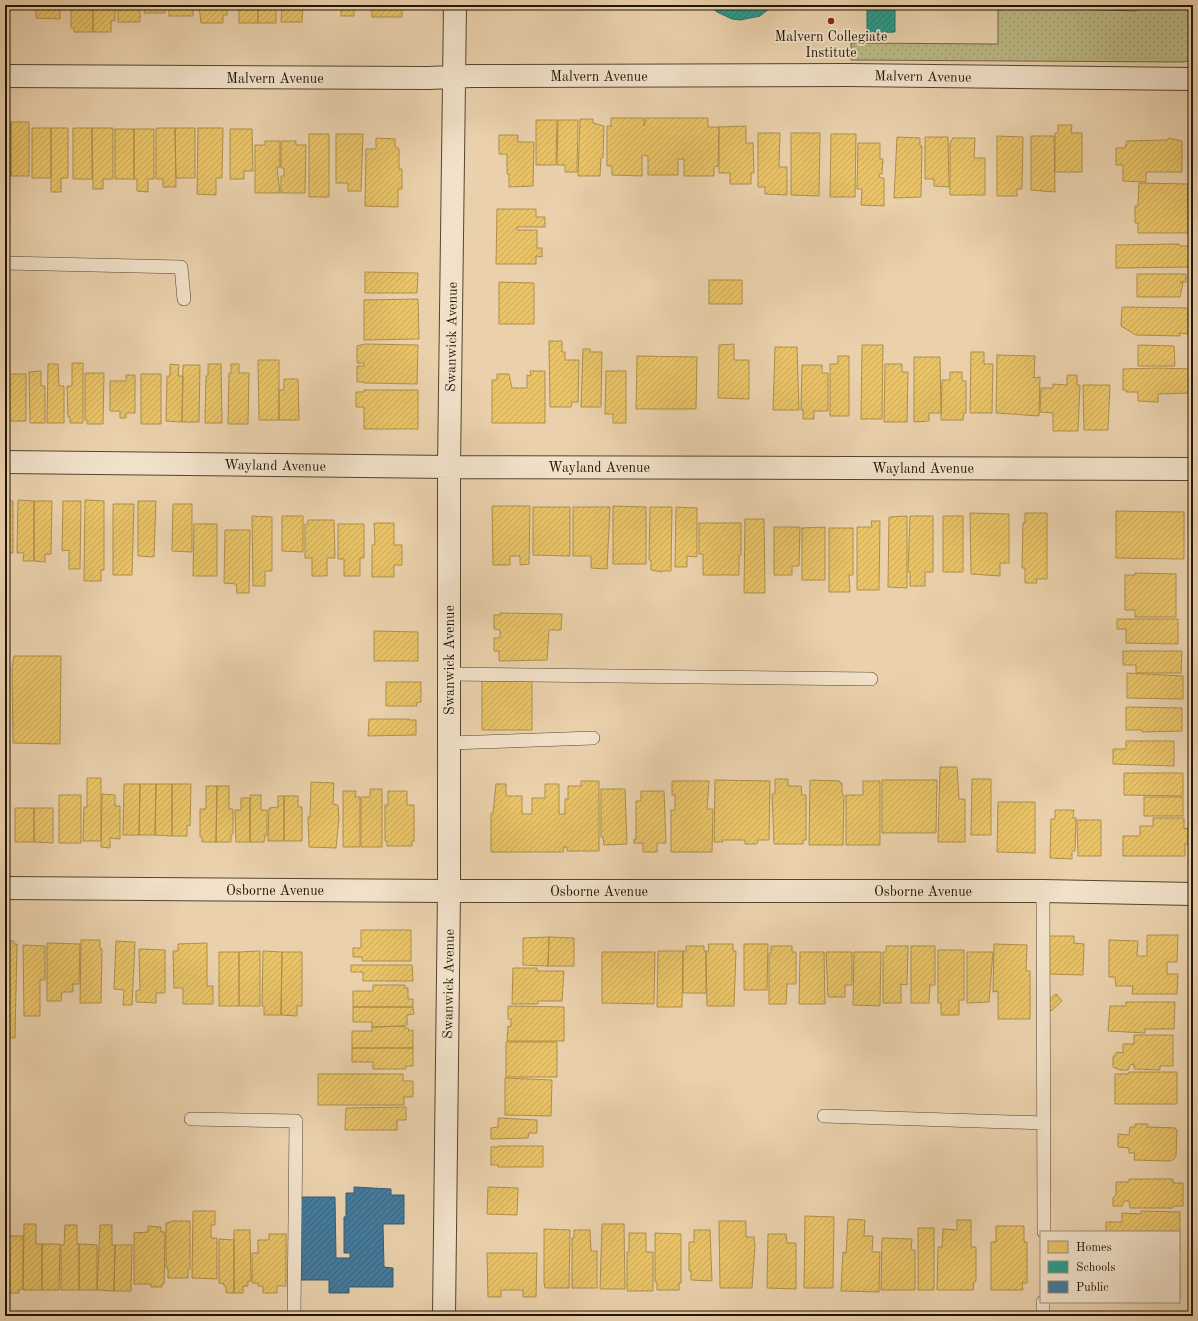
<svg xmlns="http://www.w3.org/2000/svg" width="1198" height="1321" font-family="'Old Standard TT',serif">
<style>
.grass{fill:url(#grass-dots);stroke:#6f6846}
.pitch{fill:#bcba86;stroke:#6f6846}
.homes{fill:url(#homes-hatch);stroke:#ad904c}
.schools{fill:url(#schools-hatch);stroke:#287466}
.public{fill:url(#public-hatch);stroke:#3a5d6f}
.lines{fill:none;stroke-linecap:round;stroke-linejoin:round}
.service-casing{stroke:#54452f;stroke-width:14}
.minor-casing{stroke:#54452f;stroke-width:24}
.service{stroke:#f1e1c9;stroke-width:13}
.minor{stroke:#f1e1c9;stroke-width:22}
.poi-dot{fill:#8f2418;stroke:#f1e1c9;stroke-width:1.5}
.labels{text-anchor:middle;stroke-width:4;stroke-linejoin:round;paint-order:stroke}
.poi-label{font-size:14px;fill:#221605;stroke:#f1e1c9}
.street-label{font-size:14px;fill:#221605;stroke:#f1e1c9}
</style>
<defs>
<pattern id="grass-dots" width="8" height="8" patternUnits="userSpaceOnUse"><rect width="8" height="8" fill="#bcba86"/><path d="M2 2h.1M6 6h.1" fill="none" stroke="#a19f72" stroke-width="1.8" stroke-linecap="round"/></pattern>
<pattern id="homes-hatch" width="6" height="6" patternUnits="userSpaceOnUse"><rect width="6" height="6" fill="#e9c46a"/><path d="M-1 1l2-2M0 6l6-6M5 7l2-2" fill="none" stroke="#c8a85a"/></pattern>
<pattern id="schools-hatch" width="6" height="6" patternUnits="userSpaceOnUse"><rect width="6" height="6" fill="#2a9d8f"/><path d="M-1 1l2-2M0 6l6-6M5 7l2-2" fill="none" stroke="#247f73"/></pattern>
<pattern id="public-hatch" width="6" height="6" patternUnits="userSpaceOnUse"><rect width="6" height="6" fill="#457b9d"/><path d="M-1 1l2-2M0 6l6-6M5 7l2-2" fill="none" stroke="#39647e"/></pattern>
</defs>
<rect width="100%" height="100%" fill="#ead1ac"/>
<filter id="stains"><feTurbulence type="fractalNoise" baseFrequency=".005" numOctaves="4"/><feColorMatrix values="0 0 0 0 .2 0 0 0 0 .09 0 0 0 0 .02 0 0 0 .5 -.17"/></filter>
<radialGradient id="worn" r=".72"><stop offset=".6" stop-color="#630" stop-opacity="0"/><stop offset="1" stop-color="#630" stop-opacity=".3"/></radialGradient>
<path class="grass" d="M998,5h195v55l-10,2 -332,-2v-17l147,1z"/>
<path class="pitch" d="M1040,5h96v6l-96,-3z"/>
<path class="homes" d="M36,5h24v14l-24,-1z
M71,5h22v27h-19v-4h-3z
M93,5h22v16h-4v11h-18z
M118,5h22v17h-22z
M145,5h21l-1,8h-21z
M169,5h24v11h-24z
M199,5h28v10h-4v8h-22z
M239,5h19v18h-19z
M258,5h18v18h-18z
M282,5h21l-1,17h-21z
M329,5h36v4h-11v7h-13v-7h-12z
M372,5h30v12h-30z
M611,118h33v8l2,-8h62v9h11l-1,39 -4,1v9h-30v-17h-6v16h-30v-19l-6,-1v21l-30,-1v-9h-5v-40h4z
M580,119h13v4l11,3 -1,32h-2l-1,18h-22z
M536,120h21l-1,45h-20z
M558,120h20l-1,52h-12v-7h-8z
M5,122h6v54h-6z
M11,122h18v54h-18z
M1058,125h14l-1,8h11v39h-27v-39h3z
M746,126v17h7l1,30h-3v11h-21v-11h-11v-46z
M32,128h19v50h-19z
M51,128h17v50h-7v14h-10z
M73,128h19v51h-19z
M92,128h21v51h-10v10h-10z
M156,128h19l1,59h-13v-8h-7z
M175,128h20v50h-19z
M198,128h25l-1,50h-6v17l-19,-1z
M115,129h19v50h-19z
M134,129h20v50h-6v13l-11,-1v-12h-3z
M230,129h22l1,42h-9v8h-14z
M758,133h22l-1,34h8v28l-22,-1v-7h-7z
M791,133h29l-1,63 -28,-1z
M309,134h20v63h-20z
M336,134h27l-2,57h-13v-8h-12z
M831,134h25l-1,63h-25z
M499,135h19v7h16l-1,44 -24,1v-13h-2v-20h-8z
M997,136l26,1 -1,52h-5v7h-20z
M1031,136h23l1,56 -24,-2z
M897,137l23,1v8h2l-1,51 -27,1z
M925,137h23l1,50 -15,-1v-7h-9z
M376,138l19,1v7l4,3v20h3v20h-4v18l-33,-1 1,-57h10z
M953,138h22l-1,20h11v37h-35v-52z
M1169,138l13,3v31h-36v10l-23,-1v-16h-7v-17h9l2,-7 40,-1z
M265,141h15v26h-3l3,26h-25v-48h10z
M281,141h15v4h10l-1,48h-24v-17h3v-8h-3z
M858,143h22v16h3l-1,15h-3l1,4h4v28l-23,-1 1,-16h-5z
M1139,183l49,1v49h-50v-10h-3v-17h3z
M497,209h39v8h9v10h-28v3h20v18h5v9l-6,-1v8h-40z
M1179,244l1,2h10v21l-74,1v-23z
M365,272l53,1 -1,20h-52z
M1137,274h49v8h-6l3,1 -3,14h-43z
M709,280h33v24h-33z
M499,282l35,1v41h-35z
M418,299l1,40 -55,1v-40z
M1122,307l66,1v26l-8,-1v3l-44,-1 -15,-9z
M549,341h13v11h3v8h14l-1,42h-6l-1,5h-21z
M365,344l53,1 -1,39 -53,-1v-1h-7v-16h7v-3h-7v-17z
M734,344v16h15v39l-31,-1 1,-53z
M862,345h21l-1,74h-21z
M1138,345l36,1 1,20h-37z
M775,347h22l2,63h-26z
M583,349h7v3h12l-1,55h-20z
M971,352h13v12h9l-1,49h-22z
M997,355l38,1 -1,22 6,-1 -1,39 -43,-3z
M637,356l60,1 -1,52h-60z
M838,356h11v60h-19v-52h8z
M914,357h26l1,56h-12v8l-15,1z
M258,360h21v60h-20z
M72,363h11v60h-13v-6h-2l-1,-31h5z
M48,364h10l1,22h5v37h-17z
M170,364l9,1 -1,11h5l-1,46 -16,-1 1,-45h3z
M208,364h13l1,59h-17l1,-47h2z
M231,364h8v9h10l-1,51h-20l1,-51h2z
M885,364h17v8h6l-1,50h-23z
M183,365h17l-1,57h-17z
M802,365h20v8h6v38h-14v8h-11v-9h-2z
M5,366h4v55h-4z
M1158,368l34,1v24l-34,1v8l-20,-1v-9h-12v-2h-3v-21z
M41,371v15h4v37h-15l-1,-51z
M530,371h15v52h-53v-43h5v-6h12l3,14h15v-13l4,1z
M606,371h20v52h-13v-9h-8z
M950,372h12v9h4v32h-2l-1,7h-22l1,-40h8z
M85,373h19l-1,51h-16v-4h-2z
M9,374h17v47h-17z
M141,374h20v50h-20z
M126,375h9v38h-9v5h-6v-7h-10v-30h16z
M1067,375h10v10h3l-2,46h-25v-18l-13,-1 1,-24h12v-4l14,1z
M284,379h14l1,41h-20v-30h5z
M1083,385h27l-2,45h-24z
M364,390h54v39h-54v-22h-8v-15h8z
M18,500l16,1v60h-11l1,-8h-7z
M85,500l19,1v69h-3v11h-17z
M5,501h8v52h-8z
M34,501h18l-1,53h-6v8l-11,-1z
M63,501h18l-1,68h-11v-19l-7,1z
M138,501h18l-2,56 -16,-1z
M113,504h21l-2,71h-19z
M173,504h19v48l-20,-1z
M492,506h38l-1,58 -9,1v-9h-10v9h-17z
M613,506l33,1v57h-33z
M533,507h37v49l-37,-1z
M573,507h37l-3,62 -16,-1v-12h-18z
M650,507h22l-1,64h-9v1l-11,-2v-10h-2z
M676,507l21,1v49l-10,-1v11h-12z
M1116,511l68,1v47l-68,-1z
M970,513l39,1v49h-9v13l-29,-2z
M1025,513h22v66h-11l1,4h-12v-15h-3l1,-45h2z
M252,516l20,1v54h-7v15h-12z
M282,516h21v36l-21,-1z
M907,516v72l-19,-1 1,-70z
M910,516h23v56h-8v14h-15v-14h-2z
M943,516h20v56h-20z
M745,519h19l1,74h-21z
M308,520h26l1,38h-8v18h-15v-18h-7v-34h3z
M871,521h9l-1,69h-22v-63h15z
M374,523h20v22h8v20h-8v12h-22v-32h3z
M699,523h42v32h-2v20h-36v-21h-4z
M194,524h23v52h-24z
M338,524h26v34h-4v18h-16v-17h-6z
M774,527h26l-1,39h-7v9h-18z
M825,527v53h-23v-52z
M829,528h24v47h-4l1,17h-21z
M225,530h25l-1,63h-12l-1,-9 -12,-1z
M1135,573l41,1v43h-41v-7h-10v-35h10z
M500,613l62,1 -1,16h-12l-2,30 -48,1v-10h-5v-13h6v-8l-6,-1v-14h6z
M1117,619h61v25l-52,-1v-14h-9z
M374,631l44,1v29h-44z
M1123,651h59l-1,22h-45v-8h-13z
M14,656h47l-1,88 -47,-1 -1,-75z
M1127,673l56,3v23l-56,-1z
M482,678h50v52h-50z
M386,682h35v20l-5,1 1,3h-31z
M1126,707l56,1v23l-40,1v-2h-16z
M369,719h40v1h7v15l-48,1z
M1126,741h48v25l-61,-2v-15h13z
M940,767h17l2,32h6v43h-27z
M1124,773h59v23l-59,-1z
M87,778h14v63h-18l1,-34h3z
M775,779h13v7h13l1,9h4v45h-3v4h-29l-2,-50h3z
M972,779h19v56h-20z
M715,780l55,1 -1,59h-11l-1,4h-12v-4h-23l1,2h-9z
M810,780l30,1v2h2v11l2,1 -1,50h-34z
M882,780h55l-1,53h-54z
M581,781h18v70h-32v-4h-3l-1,5h-72v-39h2l3,-29h10v12h16v18h10v-16h13v-14h14v30h6v-15h3v-13h13z
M672,781h37l-2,28h6l-1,43h-41v-42h4v-15h-3z
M863,781h17v64h-34v-50h17z
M311,782l23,1 -1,21 5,1 1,13 -3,30 -27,-1 -1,-30h2z
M124,784h16l-1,51h-16z
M140,784h16l-1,51h-16z
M156,784h16v52l-17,-1z
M172,784h19l-1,42 -3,-1v11h-15z
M206,786h11l-1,56h-14v-5h-2v-28h6z
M217,786h12v23h4v25h-2v8h-15z
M370,789h12v58h-21v-50h9z
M601,789h24l2,55 -23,1 -1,-8h-2z
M343,791h13l-1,6h5v50h-17z
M388,791h19v14h7v36h-2v5h-25v-5h-2v-36h3z
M641,791h23l2,52h-9v9h-14v-9h-9v-4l2,1v-39h5z
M102,794l13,1v11h5v33l-10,-1v10l-9,-1z
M59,795h22v48h-22z
M250,795h11v15h6v25h-2l-1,7h-14z
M278,796h6v45h-16l1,-33 9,-1z
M284,796h14v11h4v34h-18z
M1144,797h39v19h-39z
M241,798h9v44h-14l-1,-32h6z
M998,802h37v51l-38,-1z
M5,808h3l-1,33h-2z
M15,808h19v34h-19z
M34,808h19v35l-19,-1z
M1055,810h19l-1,8h3l-1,33h-3v8l-22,-1 1,-39h4z
M1153,818h31v11l4,-1v16h-3v12h-62v-20h17v-10h13z
M1077,820h24v36h-23z
M361,930h50v31h-49v-4h-9v-9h8z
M1147,935h31l-1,27h-10v12h11l-1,20h-45l1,-8h-17l-1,-9h-6v-37l29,1 -1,15h10z
M1048,936h26v7l10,1 -1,31 -36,-1z
M549,937l-1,29 -25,-1v-27z
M549,937l25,1v28h-26z
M81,940h19v9h2l-1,54h-21z
M5,941h9v3h3l-2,94h-10z
M116,941l19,1 -3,63h-9l1,-15 -10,-1z
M47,943l33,1 -1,40h-6v8h-11l-1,9h-14z
M207,943v43h6v18h-30v-16h-9l-1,-37h5v-7z
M708,944h25v7h3l-2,55h-27l-1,-55h3z
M744,944h24l-1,46h-23z
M994,944l33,1 -1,26h4v48h-32v-28l-5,1z
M23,945l22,1v34h-5v36h-16z
M686,946h18v5h2v42h-23v-42h3z
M771,946h21v6h4v32h-9l-1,20h-17v-51h2z
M886,946h22l-1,39 -6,-1v19h-18v-51h3z
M911,946h24v39h-5l-1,18h-18z
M139,949l26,1v43h-9v10l-20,-1v-11l4,-1z
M938,950h26v50h-5v15h-18v-12h-3z
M260,951v55h-21v-54z
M263,951l19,1 -1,63h-17v-9h-2z
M658,951h25l-1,56h-25z
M219,952h20v54h-20z
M282,952h20v54h-5v10l-16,-1z
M602,952h53l-1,52 -52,-1z
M800,952h24l1,52h-26z
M826,952h26v33h-7v12h-17z
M854,952h27l-1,54 -27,-1z
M967,952h26l-4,50 -22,1z
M351,965h61l1,16h-50v-9h-12z
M513,968h24v3h27l-2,30h-24v3h-26z
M373,985h32v3h3v11h5v8h-60v-16h20z
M1056,994l6,7 -11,10 -7,-7z
M1126,1002h49l-1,27h-29v4l-37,-2 2,-25h16z
M508,1006l56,1v34h-57l1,-15 3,1v-8h-3z
M353,1007h60l1,7 -7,1v10l-3,1 -32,1v-5h-19z
M404,1026v2h4l1,3 4,-1v18h-61v-17h20v-4z
M1134,1035h39v31h-13v4l-26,-1v-5l-4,1 -2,5h-8l-7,-3v-10l4,-5 6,1v-9h11z
M506,1042h51v35h-51z
M352,1048h61v18h-7v3h-33v-7h-21z
M1129,1072h48v32h-62v-30h14z
M318,1074h85v7h10v16h-9v8h-86z
M505,1078l47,2 -1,36 -46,-1z
M406,1107v13h-9v10h-52l1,-22z
M498,1118l39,2v13h-8l-1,5 -37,1v-11l7,-1z
M1135,1124h13l-1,3h2l26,1 2,2 -1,26 -2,3 -3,2 -37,-1 1,-7h-6v-5l-11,-1v-13l11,1 1,-8h5z
M498,1146h45v21h-45v-2h-7v-18h7z
M1129,1179h44v4h10v23h-10v2h-43l-1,-7h-5l-2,5h-9v-8l3,-3v-13h13z
M488,1187l30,1 -1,27 -30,-1z
M193,1211h22v14h-4v13h6v41l-25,-1z
M1141,1211l39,1v39l-1,-19h-73v-10h16v-9l19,1z
M805,1216l29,1 -1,71h-29z
M848,1219l17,1 -1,16h9l-1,16h8l-1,40 -38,-1 2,-39 3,1z
M957,1220h14v27h5v34l-2,1 -1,8h-36l1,-43h4l1,-18 14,1z
M173,1221h17v48h-2v9h-20v-10h-2v-45z
M719,1221h27v16h8l1,9 -3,42h-32z
M24,1224h12v20h6v46h-19z
M602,1224h22l1,65h-25z
M65,1225h12v19h2v46h-18v-45h3z
M100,1225h12v20h3l-1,46 -17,-1z
M148,1226l13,1v5h4l-1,52h-2v3h-11v-3h-17v-51l14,-1z
M996,1226h28v16h3v41h-5l1,7h-32v-48h5z
M918,1228h16v62h-16z
M544,1229l26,1 -1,58h-24l-1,-6z
M234,1230h16l1,51h-3v5h-5v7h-9z
M574,1230h16l1,21h6v37h-25v-50h2z
M694,1230h16l2,51 -21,-1v-9h-2v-29h5z
M629,1233h17v19h7v39h-26v-39h2z
M655,1233l26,1v49h-2v7h-22v-8h-2z
M269,1234h17v52h-9v7h-14v-7h-5v-3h-6v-30h6v-13h11z
M768,1234h18l1,9h9v46l-29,-1z
M5,1236h18v53l-4,1v3h-14z
M882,1238l30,1 -1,11h4v40h-34z
M219,1239l15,1v53h-8v-6l-2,-1v-2l-5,-1z
M42,1244h18l-1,46h-17z
M79,1244l18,1v45h-18z
M115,1245h17l-1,46h-17z
M487,1253h50l-1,44h-13v-7h-22v7h-13z
M1179,1270h1v27h-1z"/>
<path class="schools" d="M709,5h65l-14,11 -20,4 -8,-1 -15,-7z
M867,5h28v27l-28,1z"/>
<path class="public" d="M354,1187l37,2v6h13v29h-21l1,43 9,1v19h-44v6h-20v-13h-29v-83h35l1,61h14v-5h-6v-36h2v-24h8z"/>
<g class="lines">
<g class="service-casing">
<path id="service" d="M5,263l176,4 3,32
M449,674l422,5
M449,743l144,-5
M1043,891l1,341
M824,1116l220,7
M191,1119l105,2 -2,195
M1043,1316v-14"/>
</g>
<g class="minor-casing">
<path id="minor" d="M5,76l423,2 43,-2 378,-1 344,4
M5,462l444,5 744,2
M5,888l444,3h594l150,3
M444,1316l5,-425v-424l6,-462"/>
</g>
<use href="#service" class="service"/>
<use href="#minor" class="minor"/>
</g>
<circle class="poi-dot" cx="831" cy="21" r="4"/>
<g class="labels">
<g class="poi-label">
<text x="831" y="41">Malvern Collegiate<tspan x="831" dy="16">Institute</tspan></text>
</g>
<g class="street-label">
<text x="599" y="81">Malvern Avenue</text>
<text transform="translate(923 76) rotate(1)" y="5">Malvern Avenue</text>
<text x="275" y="83">Malvern Avenue</text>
<text transform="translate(451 337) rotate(-89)" y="5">Swanwick Avenue</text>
<text transform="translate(275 465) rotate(1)" y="5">Wayland Avenue</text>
<text x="599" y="472">Wayland Avenue</text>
<text x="923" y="473">Wayland Avenue</text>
<text transform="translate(449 660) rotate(-90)" y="5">Swanwick Avenue</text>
<text x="275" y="895">Osborne Avenue</text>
<text x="599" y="896">Osborne Avenue</text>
<text x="923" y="896">Osborne Avenue</text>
<text transform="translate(448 984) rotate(-89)" y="5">Swanwick Avenue</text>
</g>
</g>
<rect width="1198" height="1321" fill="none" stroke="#ead1ac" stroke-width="20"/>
<rect x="6" y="6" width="1186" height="1309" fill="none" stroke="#221605" stroke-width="2"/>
<rect x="10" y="10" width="1178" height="1301" fill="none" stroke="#221605"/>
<rect x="1040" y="1231" width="140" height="72" fill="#f1e1c9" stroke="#9e907b"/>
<rect x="1048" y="1241" width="20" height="12" fill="#e9c46a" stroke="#9e907b"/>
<text x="1076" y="1251" font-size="12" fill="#221605">Homes</text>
<rect x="1048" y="1261" width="20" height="12" fill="#2a9d8f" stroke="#9e907b"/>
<text x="1076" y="1271" font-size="12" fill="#221605">Schools</text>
<rect x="1048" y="1281" width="20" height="12" fill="#457b9d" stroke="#9e907b"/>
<text x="1076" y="1291" font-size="12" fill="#221605">Public</text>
<rect width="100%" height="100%" filter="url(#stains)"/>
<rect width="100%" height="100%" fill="url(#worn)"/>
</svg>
